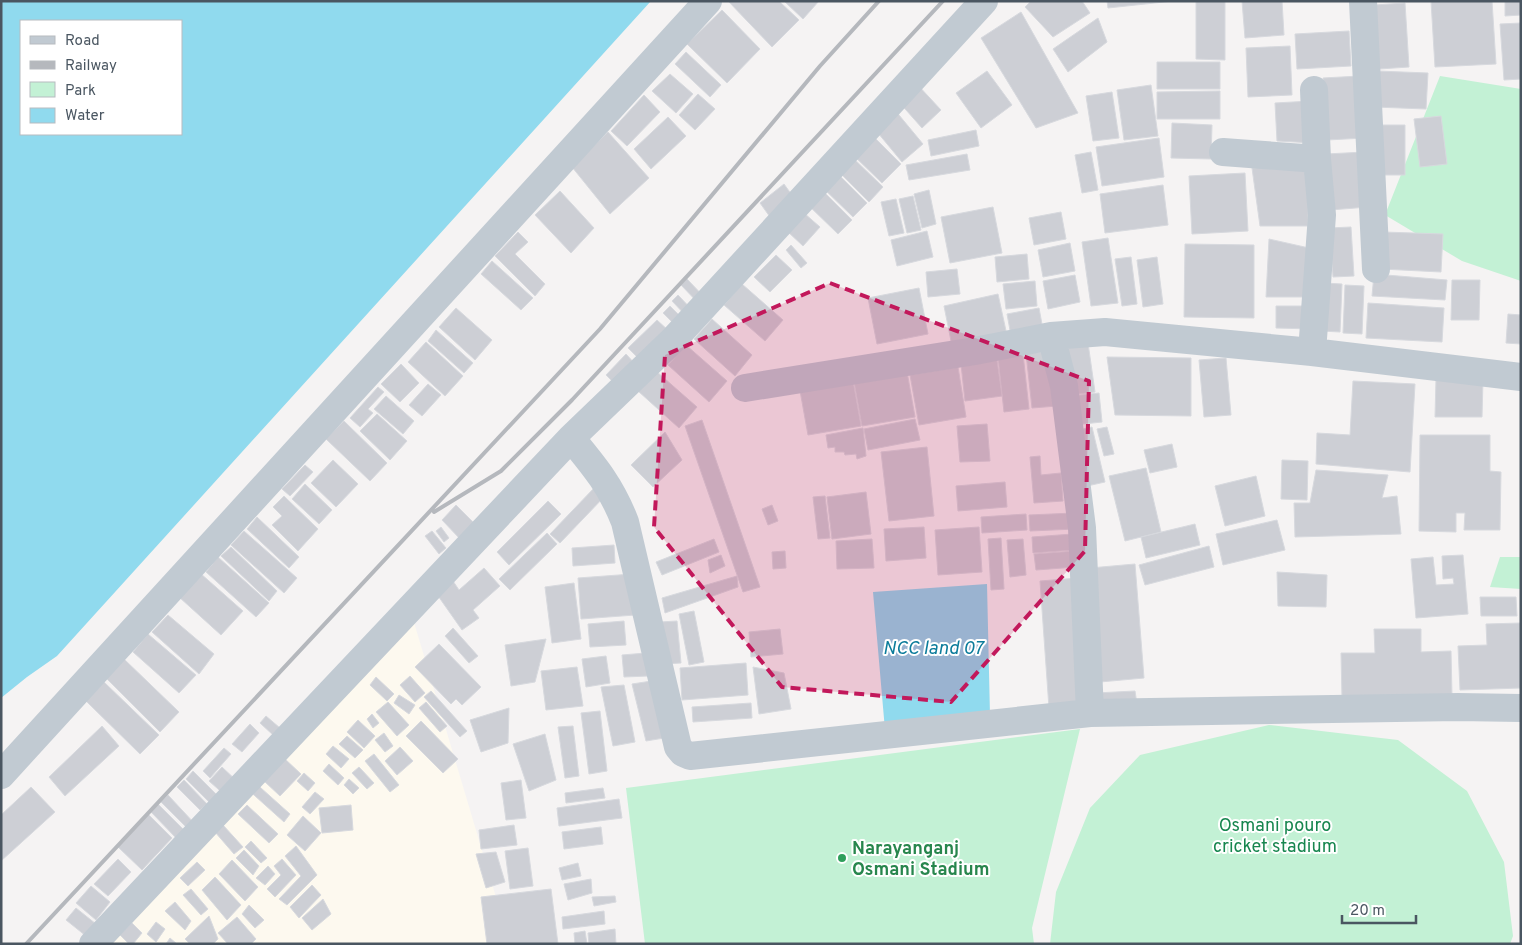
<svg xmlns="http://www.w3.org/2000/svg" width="1522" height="945" font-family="Overpass,sans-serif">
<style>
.commercial{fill:#fdf9ef}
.green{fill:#c3f1d5}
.water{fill:#90daee;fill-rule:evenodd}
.building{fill:#cdcfd5;stroke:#d7d9de}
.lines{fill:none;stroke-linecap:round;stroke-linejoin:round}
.minor{stroke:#c1cad2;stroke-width:28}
.rail{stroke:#b5b8bd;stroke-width:4}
.marked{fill:#c2185b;fill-opacity:0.2;stroke:#c2185b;stroke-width:4;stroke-dasharray:10 6;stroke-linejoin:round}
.leisure-dot{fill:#2e9e5b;stroke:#fff;stroke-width:2}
.labels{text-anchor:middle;stroke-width:4;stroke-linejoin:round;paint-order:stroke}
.park-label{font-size:18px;fill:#17864f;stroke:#fff}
.leisure-label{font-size:18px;font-weight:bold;fill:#27864d;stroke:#fff;text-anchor:start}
.water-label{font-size:19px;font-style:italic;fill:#0c7c9b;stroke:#fff}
</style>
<rect width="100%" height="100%" fill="#f5f3f3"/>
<path class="commercial" d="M413,619l97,325h-399z"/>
<path class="green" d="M1440,76l81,13v192l-59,-20 -77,-46z
M1500,557h21v32l-31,-2z
M1269,725l129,15 69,51 37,71 9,74 -3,8h-460l6,-52 34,-84 50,-53z
M1080,729l-48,199 2,16h-389l-19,-156z"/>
<path class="water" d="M1,1h650l-594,655 -30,21 -26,21zM21,21h160v113h-160z
M987,584l3,132 -105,14 -12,-138z"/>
<path class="building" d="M728,1h51l20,19 -27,27z
M784,1h35l-16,18z
M1031,1h51l8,12 -37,24 -28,-30z
M1107,1h66l-65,7z
M1196,1h29v59l-29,-1z
M1242,1h40l2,34 -39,3z
M1431,1h61l4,63 -61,3z
M1505,1h16v14l-16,1z
M1405,3l4,64 -30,2 -4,-64z
M722,10l38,39 -33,34 -40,-39z
M1021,12l57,101 -42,15 -55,-90z
M1098,18l9,24 -39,30 -15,-23z
M1521,23v56l-17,1 -4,-56z
M1349,31l2,35 -54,3 -2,-35z
M1290,46l2,49 -44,2 -2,-49z
M686,52l35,33 -11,12 -35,-33z
M1157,62h63v27h-63z
M987,71l25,34 -31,23 -25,-35z
M1377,71l51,2 -2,36 -51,-2z
M670,74l23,20 -17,19 -24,-22z
M1360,76l4,62 -37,2 -4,-62z
M916,83l25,27 -19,18 -24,-27z
M1151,85l7,51 -34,4 -7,-50z
M1220,91v28h-63v-27z
M1112,92l7,46 -26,3 -7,-45z
M698,94l17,15 -20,21 -16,-15z
M644,95l16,17 -33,34 -16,-15z
M1311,101l3,42 -37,-2 -2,-38z
M894,109l29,35 -21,18 -29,-35z
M1441,116l6,48 -27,3 -6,-48z
M668,117l18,19 -35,33 -17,-20z
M1172,123l40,2 -1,34 -40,-1z
M1378,125h27v50h-27z
M976,130l3,16 -48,10 -3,-16z
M608,132l41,46 -39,36 -38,-47z
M870,133l31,31 -19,19 -32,-31z
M1159,138l5,39 -62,9 -6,-39z
M1091,152l7,38 -16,3 -7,-38z
M1365,152l3,55 -38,3 -4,-56z
M967,154l3,16 -61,10 -3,-15z
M850,155l33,32 -14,15 -33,-33z
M1309,164l-1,62h-48l-8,-58z
M834,170l33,33 -14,14 -33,-32z
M1245,173l3,58 -56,3 -3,-58z
M784,184l10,14 -24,19 -10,-14z
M1163,185l5,40 -63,8 -5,-39z
M819,187l33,33 -14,14 -34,-33z
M929,190l7,34 -14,4 -8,-34z
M560,191l34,37 -23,25 -36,-38z
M913,196l8,34 -14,3 -8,-34z
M896,199l8,34 -15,3 -8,-34z
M993,207l9,46 -52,10 -9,-46z
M1061,212l5,27 -32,6 -5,-27z
M804,213l16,14 -17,19 -16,-15z
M1351,227l3,49 -21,1 -4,-49z
M927,231l6,26 -36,9 -6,-26z
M518,232l10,10 -13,12 30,30 -10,12 -40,-40z
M1383,232l60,2 -2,38 -59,-3z
M1108,238l10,65 -27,3 -9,-64z
M1269,239l49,11 -7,47h-45z
M1070,243l5,28 -32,6 -5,-27z
M1185,244l69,1v73l-70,-1z
M791,245l16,18 -6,5 -15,-18z
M1027,254l2,25 -32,3 -2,-25z
M776,255l16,15 -22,22 -16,-15z
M1131,257l6,47 -15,2 -7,-47z
M1157,257l6,47 -20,3 -6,-47z
M492,261l41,37 -12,12 -40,-36z
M957,269l3,25 -32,3 -2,-25z
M1374,274l73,6 -2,20 -73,-4z
M1075,275l5,27 -32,7 -5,-28z
M687,279l21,22 -6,6 -21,-22z
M1452,280h28l-1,40h-28z
M1035,281l2,25 -31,3 -3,-25z
M1324,283l18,1 -2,48 -18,-1z
M742,284l41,36 -18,21 -41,-36z
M1345,285l19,1 -2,48 -19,-1z
M919,288l9,46 -51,10 -9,-46z
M998,294l10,46 -55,11 -9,-45z
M678,295l17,18 -6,6 -17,-18z
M1368,303l76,5 -2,34 -76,-4z
M670,306l14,14 -7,7 -14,-14z
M1276,306h38v23l-38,-1z
M456,308l36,32 -17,20 -36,-33z
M1039,308l5,27 -32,6 -5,-27z
M1508,314l13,1v29l-15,-1z
M712,319l40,36 -17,21 -41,-37z
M657,320l13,12 -29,29 -13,-13z
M436,330l37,33 -9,10 -36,-32z
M1087,336l8,56 -24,3 -8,-55z
M426,342l37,34 -18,20 -37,-34z
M686,345l41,36 -18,21 -41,-37z
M1051,351l6,55 -25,2 -6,-55z
M626,354l10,11 -20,20 -10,-10z
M1023,354l6,55 -25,3 -6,-55z
M1107,357l84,1v58l-76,-1z
M1226,358l5,57 -27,2 -5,-57z
M997,360l5,36 -37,5 -4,-37z
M401,364l18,19 -19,19 -19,-18z
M906,366l9,51 -53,9 -9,-50z
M958,367l8,50 -47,8 -9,-50z
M656,371l41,36 -18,21 -41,-37z
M852,375l9,51 -53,9 -9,-50z
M1436,379h47l-1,38h-47z
M1353,381l62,3 -5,88 -94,-8 1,-31 33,2z
M428,384l13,11 -19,21 -13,-11z
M378,387l6,5 -16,17 5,4 -13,14 -10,-9z
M1099,393l3,29 -28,3 -3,-29z
M386,396l28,25 -11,13 -29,-25z
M377,414l30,27 -17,19 -30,-29z
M915,419l5,21 -52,10 -4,-21z
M702,420l58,167 -17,5 -58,-166z
M344,421l43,42 -17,18 -44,-42z
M987,424l3,37 -30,1 -3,-36z
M1092,427l13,55 -18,4 -13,-55z
M1107,427l7,27 -10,2 -7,-27z
M863,428l3,28 -9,3 -1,-5 -11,1 -1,-3h-9v-5l-7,1 -2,-13z
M665,432l17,28 -29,27 -22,-22z
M1420,435h70v36l11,1 -1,58h-36l1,-17h-9v19l-37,-1z
M1172,444l5,23 -27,6 -6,-23z
M927,447l7,69 -45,5 -8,-69z
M1040,456l1,19 20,-2 2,28 -29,2 -4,-46z
M333,460l25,24 -22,23 -25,-24z
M1282,460l26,1 -1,39 -26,-1z
M305,465l8,7 -23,24 -8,-7z
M1146,468l15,64 -36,9 -16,-65z
M1316,470l72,5 -6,23 15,-2 4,38 -106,3 -1,-34h16z
M1256,476l9,40 -40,10 -10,-40z
M1005,482l2,25 -49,4 -2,-25z
M305,484l27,26 -13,14 -27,-25z
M595,487l10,9 -45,47 -10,-9z
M866,492l5,42 -39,5 -5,-42z
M284,496l34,33 -20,22 -26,-26 10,-9 -9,-9z
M825,496l5,42 -12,1 -5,-42z
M548,501l13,13 -52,51 -12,-13z
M456,505l20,20 -15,15 -19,-20z
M772,505l6,16 -10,4 -6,-16z
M1074,513l1,16 -45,2 -1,-16z
M1026,514l1,16 -45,3 -1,-16z
M257,517l42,40 -10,11 -42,-39z
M1277,520l8,30 -62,15 -7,-31z
M1195,524l5,21 -54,13 -5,-21z
M441,527l8,11 -5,4 -8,-11z
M924,527l2,31 -40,3 -2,-32z
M979,527l3,45 -44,3 -3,-45z
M244,531l53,47 -13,15 -53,-48z
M432,531l14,17 -7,6 -14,-18z
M547,533l10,11 -47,46 -11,-11z
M1073,534l1,16 -41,3 -1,-16z
M1001,538l3,51 -13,1 -3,-51z
M714,539l5,13 -57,23 -6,-13z
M872,539l2,29 -37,1 -1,-28z
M1023,539l3,36 -16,2 -3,-37z
M614,545l1,18 -42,3 -1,-18z
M1209,546l5,21 -69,18 -6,-20z
M231,547l46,44 -8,10 -48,-45z
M785,551l1,17 -13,1 -1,-17z
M1075,551l1,16 -40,3 -2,-16z
M721,555l4,11 -15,7 -2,-13z
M1463,555l5,59 -52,4 -5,-59 22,-2 3,28 18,-1 -1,-6 -10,1 -1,-23z
M218,557l51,46 -13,14 -50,-45z
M1135,564l9,114 -44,4 -10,-114z
M484,568l16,18 -27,24 6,8 -17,12 -26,-37 17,-12 6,9z
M1277,572l50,3 -1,32 -48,-1z
M200,573l43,38 -22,24 -42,-38z
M632,574l3,41 -54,4 -3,-41z
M737,576l1,11 -73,26 -3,-15z
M1078,578l9,127 -38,3 -9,-127z
M574,583l7,56 -29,4 -7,-56z
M1480,597h36l1,19h-36z
M694,611l10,51 -15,3 -10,-51z
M168,615l46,39 -15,20 -47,-42z
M624,621l2,24 -36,2 -2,-23z
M677,621l4,42 -17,1 -4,-42z
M1521,623v65l-61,2 -2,-44 29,-1 -1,-21z
M453,628l25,28 -9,7 -24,-27z
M780,629l3,25 -32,3 -2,-25z
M1374,629h47v23l30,-1 1,45 -110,2 -1,-45h34z
M148,634l48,41 -17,18 -46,-41z
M546,639l-11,43 -24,4 -6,-41z
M439,644l42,43 -19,18 -6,-6 -5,5 -36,-37z
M646,653l2,23 -24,1 -2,-22z
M606,656l4,27 -24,4 -4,-28z
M124,659l55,53 -19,20 -54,-54z
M746,663l2,32 -66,5 -2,-32z
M577,667l6,39 -37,4 -5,-39z
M753,667l31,6 7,36 -32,5z
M410,676l15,17 -10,9 -15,-17z
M376,677l18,17 -7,7 -17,-16z
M658,680l12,57 -24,4 -14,-57z
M104,682l55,53 -19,19 -54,-53z
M624,685l11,57 -22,4 -12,-59z
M431,691l36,40 -7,6 -36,-40z
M1135,691l2,13 -40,3 -1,-14z
M399,695l16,10 -6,9 -15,-11z
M388,702l21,23 -12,11 -21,-24z
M426,702l21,24 -7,6 -21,-24z
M751,703l1,15 -59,4 -1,-15z
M509,708l-1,35 -27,9 -11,-32z
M600,711l7,60 -18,3 -8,-61z
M372,714l7,9 -6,5 -6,-9z
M266,716l14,12 -7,7 -13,-12z
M358,720l17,16 -11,12 -17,-16z
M421,721l37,38 -15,14 -37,-37z
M250,724l9,9 -17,19 -10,-8z
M102,726l17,20 -54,50 -16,-19z
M573,726l6,50 -14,2 -7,-51z
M384,733l9,13 -8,6 -10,-12z
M545,734l11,46 -27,11 -16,-47z
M347,736l16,14 -8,8 -16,-14z
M333,746l16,13 -8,9 -15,-14z
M400,747l13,14 -16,14 -12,-14z
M224,748l7,6 -21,24 -7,-7z
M374,754l25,31 -9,7 -25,-31z
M284,758l17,16 -21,22 -16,-15z
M329,764l15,14 -6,7 -15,-14z
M222,767l17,16 -12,14 -18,-16z
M359,767l15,16 -7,6 -15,-16z
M193,771l27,27 -7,8 -27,-27z
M304,773l11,10 -7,8 -11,-10z
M251,779l39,35 -6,8 -39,-35z
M349,779l10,9 -6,6 -9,-9z
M184,780l23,24 -7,6 -23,-23z
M521,780l5,38 -20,2 -5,-37z
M31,787l24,25 -54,49v-46z
M603,788l2,10 -39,5 -1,-10z
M315,792l9,7 -14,15 -8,-7z
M168,795l27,29 -6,6 -28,-28z
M619,799l3,19 -63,8 -2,-18z
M158,804l28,28 -8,8 -27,-28z
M247,805l31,29 -9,9 -31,-29z
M351,805l2,25 -31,3 -3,-25z
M148,814l24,24 -30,32 -25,-24z
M303,816l18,17 -16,18 -18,-16z
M223,825l20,22 -9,7 -19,-22z
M514,825l3,20 -36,4 -2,-19z
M601,827l2,17 -39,5 -2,-17z
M251,841l16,17 -6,5 -16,-16z
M296,846l21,29 -30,30 -8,-6 22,-23 -16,-20z
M528,848l5,38 -23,3 -5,-38z
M244,850l15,16 -6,9 -17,-17z
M496,852l9,30 -19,6 -10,-34z
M118,859l13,13 -23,24 -14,-12z
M282,859l14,16 -21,22 -8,-8 14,-14 -7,-9z
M232,860l26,27 -13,14 -26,-27z
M197,862l8,8 -17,16 -8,-8z
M578,863l3,13 -19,4 -3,-12z
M268,866l7,8 -10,11 -9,-7z
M215,877l26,28 -14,15 -25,-30z
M591,879l1,14 -24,7 -4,-16z
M312,885l9,10 -22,23 -9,-11z
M91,886l19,16 -14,18 -20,-17z
M191,889l17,20 -7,6 -18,-20z
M551,889l7,55h-71l-6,-47z
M615,896l1,6 -22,4 -2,-9z
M323,899l8,15 -19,16 -10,-12z
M175,902l16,19 -6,9 -20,-19z
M249,905l15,15 -9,8 -13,-14z
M76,908l20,16 -10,12 -20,-16z
M604,911l1,13 -42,5 -1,-12z
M209,916l9,23 -5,5h-23l-5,-5z
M237,917l19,22 -5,5h-23l-10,-11z
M156,922l9,7 -9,13 -9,-8z
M132,923l10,10 -9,11h-4l-9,-9z
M615,929l1,15h-27l-1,-11z
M585,931l2,13h-12l-1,-11z
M170,938l7,6h-11z"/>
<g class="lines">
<path class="minor" d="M1363,1l13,268
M1223,152l94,7
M1051,336l13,50 18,142 8,185 368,-6 63,1
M1312,352l10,-137 -5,-56 -3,-69
M745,388l230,-37 76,-15 54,-4 207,20 209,25
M571,438c24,29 40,48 54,84l53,225 5,6 7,3 400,-43
M1,775l707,-774
M93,944l478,-506 103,-99 310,-338"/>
<path class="rail" d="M434,512l67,-41 71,-71 371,-399
M26,944l574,-615 220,-263 59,-65"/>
</g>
<path class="marked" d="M830,283l259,98 -4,170 -134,151 -169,-15 -128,-160 11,-172z"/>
<circle class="leisure-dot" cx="842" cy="858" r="5"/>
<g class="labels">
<g class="park-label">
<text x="1275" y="831">Osmani pouro<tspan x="1275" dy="21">cricket stadium</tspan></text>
</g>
<g class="leisure-label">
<text x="852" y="854">Narayanganj<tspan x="852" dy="21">Osmani Stadium</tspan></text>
</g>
<g class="water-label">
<text x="933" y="654">NCC land 07</text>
</g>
</g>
<rect width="1522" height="945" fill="none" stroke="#4a5661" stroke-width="5"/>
<rect x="20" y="20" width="162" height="115" fill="#ffffff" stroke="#b7bbc0"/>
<rect x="30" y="36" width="25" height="8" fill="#c1cad2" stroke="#b7bbc0"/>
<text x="65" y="45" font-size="15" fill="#4a5661">Road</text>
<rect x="30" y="61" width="25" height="8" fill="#b5b8bd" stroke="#b7bbc0"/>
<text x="65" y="70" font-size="15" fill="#4a5661">Railway</text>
<rect x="30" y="82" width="25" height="15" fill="#c3f1d5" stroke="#b7bbc0"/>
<text x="65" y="95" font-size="15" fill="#4a5661">Park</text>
<rect x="30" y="108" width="25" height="15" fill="#90daee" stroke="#b7bbc0"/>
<text x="65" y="120" font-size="15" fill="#4a5661">Water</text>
<path d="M1342 915v8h74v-8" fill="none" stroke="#4a5661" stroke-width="2.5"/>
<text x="1350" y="915" font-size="15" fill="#4a5661" stroke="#ffffff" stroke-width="4" paint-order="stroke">20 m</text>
</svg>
